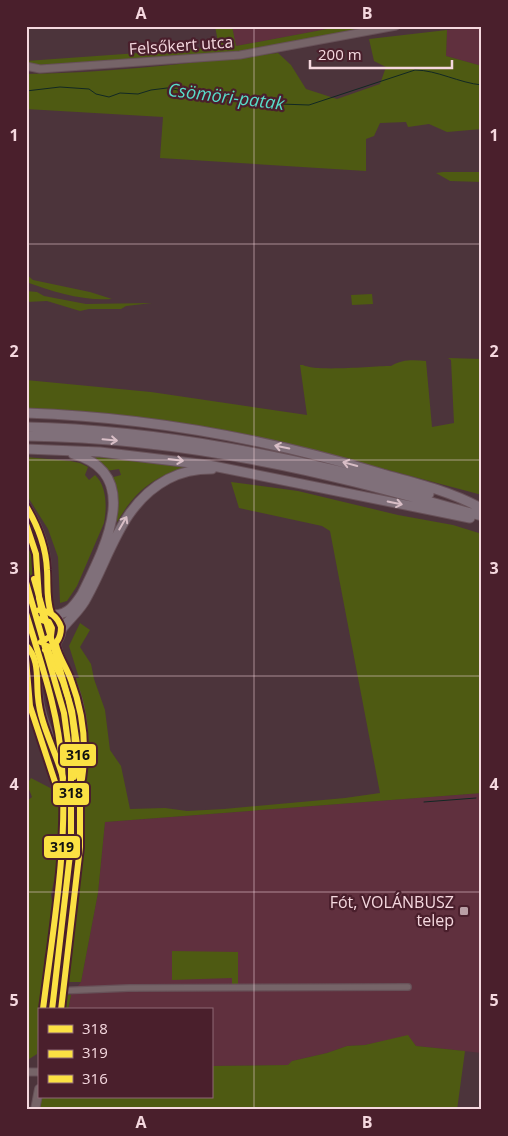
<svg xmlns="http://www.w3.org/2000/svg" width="508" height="1136" font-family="'Open Sans',sans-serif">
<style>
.built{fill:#60303e}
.green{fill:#4e5a12}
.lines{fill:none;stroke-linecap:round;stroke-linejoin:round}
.stream{stroke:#122824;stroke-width:1}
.minor-casing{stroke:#675158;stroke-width:8}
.tertiary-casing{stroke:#675158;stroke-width:9}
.secondary-casing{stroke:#675158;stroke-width:10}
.trunk-casing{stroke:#675158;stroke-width:11}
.minor{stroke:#766468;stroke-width:5.5}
.tertiary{stroke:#766468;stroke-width:7}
.secondary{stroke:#766468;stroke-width:8}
.trunk{stroke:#80707a;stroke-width:9}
.secondary-bridge-casing{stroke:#675158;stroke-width:10;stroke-linecap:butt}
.secondary-bridge{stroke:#766468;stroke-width:8}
.bus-1-casing{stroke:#4a1f2c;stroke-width:10}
.bus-2-casing{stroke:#4a1f2c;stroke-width:10}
.bus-3-casing{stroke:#4a1f2c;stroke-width:10}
.bus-1{stroke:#fbe143;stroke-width:6}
.bus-2{stroke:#fbe143;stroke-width:6}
.bus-3{stroke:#fbe143;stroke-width:6}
.oneway{stroke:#d8bec6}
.grid{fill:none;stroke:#f5d8df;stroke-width:1;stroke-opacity:0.55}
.poi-dot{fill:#ba9fa6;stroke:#4a1f2c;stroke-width:2}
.labels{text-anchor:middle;stroke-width:4.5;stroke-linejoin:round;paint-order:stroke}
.street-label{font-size:16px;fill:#f5d8df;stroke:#4a1f2c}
.poi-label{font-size:16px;fill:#f5d8df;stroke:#4a1f2c;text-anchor:end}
.water-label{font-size:18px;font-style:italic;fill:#58dcc9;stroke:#4a1f2c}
.line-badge{stroke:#4a1f2c;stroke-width:2}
.pale-badge-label{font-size:14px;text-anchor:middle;font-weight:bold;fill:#111}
.neatline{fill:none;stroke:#f5d8df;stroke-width:2}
.grid-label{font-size:16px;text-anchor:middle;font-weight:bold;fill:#f5d8df}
</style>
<rect width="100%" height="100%" fill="#4c343b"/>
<path class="built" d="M232,26h111l-107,20z
M468,28h14v38l-36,-10 1,-26z
M482,793v260l-66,-7 -8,-10 -43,9 -18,1 -20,7 -35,8 -4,4 -77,1v-56h-143l3,-15 10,-13 17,-89 7,-71z"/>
<path class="green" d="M215,26h17l4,20 107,-20h31c-46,9 -91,21 -138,26 -65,7 -131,8 -197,13l-13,-2v-2l183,-13 9,-6z
M447,30l-1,26 36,10v63l-35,3 -18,-8 -21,3 -2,-5 -26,1 -6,13 -8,3v32l-206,-13 3,-41 -137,-8v-35c85,-1 168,-11 252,-21l13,12 15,24 31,10 43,-15 6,-17 -12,-6 -5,-22z
M443,172h39v10l-32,-1 -14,-8z
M26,274l7,6 57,12 22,7c-30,2 -58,-7 -86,-17z
M26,291l11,1 7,4 42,8 66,-1 -26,3 -5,3h-32l-9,2 -33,-10 -21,1z
M372,294l1,10 -21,1 -1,-10z
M448,358l34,1v136l-184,-49 -66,-13 -206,-23v-30l125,12 156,23 -7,-50h3c13,7 70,1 88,1 11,-7 23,-6 35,-5l6,66 22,-4 -3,-63z
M89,456l100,10c-36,11 -53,24 -72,56v-21l-7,-23 11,-3 -2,-6 -13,2z
M26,457l44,4 10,2 8,4 -3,8 4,5 6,-5c12,11 12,33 9,48l-27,63 -10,15 -7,2 -2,-46 -10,-28 -22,-35z
M231,482l67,9 100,24 55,10 29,9v259l-377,29 -7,71 -17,89h-12l-4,-4v-8l9,-99 11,-80 -17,-27 -10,-21 -14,-57 18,-8h17l-10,-32 11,-23 10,7 -10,17 11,17 3,15 11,31 5,40 11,16 9,43 35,-1 22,3 37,-2 121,-11 35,-5 -50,-262 -8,-5 -83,-18z
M26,539l15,48 -3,16 -12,-43z
M24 630a17 17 0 1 1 34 0a17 17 0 1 1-34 0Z
M31,778l27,14 3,28 -2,36 -8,39 2,13 -5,44 -3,2 -5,56h-1l-2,44 -11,7 2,-65h-2v-194l6,-5 -5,-13z
M172,951l66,1v34h-6v-8l-60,2z
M62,994l9,1 -3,15h-14l2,-13z
M408,1035l8,11 49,5 -8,59h-418l2,-13h170v-31l77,-1 4,-4 35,-8 20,-7 18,-1z"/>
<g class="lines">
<path class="stream" d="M26,91l34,-4 29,2 7,5 13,3 11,-4 18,1 13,-4 16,-2 84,15 58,2 106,-35c22,0 44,13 67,15
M424,802l52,-4"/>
<g class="minor-casing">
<path id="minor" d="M55,991l74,-3 279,-1"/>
</g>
<g class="tertiary-casing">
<path id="tertiary" d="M26,66l14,3 200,-14 156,-29
M26,1072h13"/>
</g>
<g class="secondary-casing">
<path id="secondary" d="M26,506c12,19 20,41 21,63 1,15 -2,30 4,44
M26,581l3,10
M26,616c7,-6 14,-8 23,-5 28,12 4,55 -23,34
M56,643c2,13 8,22 13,33 4,9 8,19 10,29 10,43 1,77 -3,120
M31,648c8,14 6,29 7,45 2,24 13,44 20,66 5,16 8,32 10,49
M52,670l14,57 6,61 -1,58 -19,164
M35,1110l4,-21"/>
</g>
<g class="trunk-casing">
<path id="trunk" d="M26,413c121,4 241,26 357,61 33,9 66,17 96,33
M26,427c138,3 271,31 403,67
M26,436c79,1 157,10 234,25 75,14 148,35 222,55
M26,449l74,3 108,13 262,53
M55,615c13,-1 20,-10 27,-21 21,-43 63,-120 -9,-140
M61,630c8,-11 20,-20 26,-33 24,-43 34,-93 81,-118 13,-7 29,-10 44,-10"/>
</g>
<use href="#minor" class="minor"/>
<use href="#tertiary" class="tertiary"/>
<use href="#secondary" class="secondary"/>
<use href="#trunk" class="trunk"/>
<g class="secondary-bridge-casing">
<path id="secondary-bridge" d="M29,591l23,79"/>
</g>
<use href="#secondary-bridge" class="secondary-bridge"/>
<g class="bus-1-casing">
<path id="bus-1" d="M26,506c12,20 20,41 21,64 1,15 -1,29 4,43
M26,582l38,131 7,52v81l-19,164
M39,610c12,2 18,6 22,17 0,12 -5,18 -16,23
M26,645c14,15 10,33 12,52 2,28 18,54 25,81
M56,645c3,13 11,23 15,35 12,32 16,65 11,99"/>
</g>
<g class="bus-2-casing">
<path id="bus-2" d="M26,524l10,30 3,44 4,18
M26,613c15,50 33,100 36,153 6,81 -9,163 -19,243
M38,619l11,3 3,6 -1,8 -10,6
M47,646c3,13 11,23 16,36 11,30 14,63 11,95
M26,659l4,47 25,76"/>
</g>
<g class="bus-3-casing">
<path id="bus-3" d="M34,579l38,132 8,54v82l-19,163"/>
</g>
<use href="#bus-1" class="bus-1"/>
<use href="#bus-2" class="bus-2"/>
<use href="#bus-3" class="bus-3"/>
</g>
<defs><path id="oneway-shaft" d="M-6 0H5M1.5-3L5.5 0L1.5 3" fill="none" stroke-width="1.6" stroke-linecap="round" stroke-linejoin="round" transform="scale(1.25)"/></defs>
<g class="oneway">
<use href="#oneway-shaft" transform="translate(110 440) rotate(5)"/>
<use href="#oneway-shaft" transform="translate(282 447) rotate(-168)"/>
<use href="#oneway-shaft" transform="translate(176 460) rotate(7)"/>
<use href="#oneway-shaft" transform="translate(350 464) rotate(-165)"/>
<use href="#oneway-shaft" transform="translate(395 503) rotate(12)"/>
<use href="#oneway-shaft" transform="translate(123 523) rotate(-60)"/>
</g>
<path class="grid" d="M254,26v1084M26,244h456M26,460h456M26,676h456M26,892h456"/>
<rect class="poi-dot" x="459" y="906" width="10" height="10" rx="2.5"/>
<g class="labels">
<g class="street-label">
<text transform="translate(181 45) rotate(-4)" y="6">Felsőkert utca</text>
</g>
<g class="poi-label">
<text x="454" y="908">Fót, VOLÁNBUSZ<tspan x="454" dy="18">telep</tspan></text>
</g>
<g class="water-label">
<text transform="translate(226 97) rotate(7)" y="6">Csömöri-patak</text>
</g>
</g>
<g class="line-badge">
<rect x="59" y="743" width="38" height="24" rx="5" fill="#fbe143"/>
<rect x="52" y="782" width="38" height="24" rx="5" fill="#fbe143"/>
<rect x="43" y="835" width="38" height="24" rx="5" fill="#fbe143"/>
</g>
<g class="pale-badge-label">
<text x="78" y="760">316</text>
<text x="71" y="798">318</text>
<text x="62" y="852">319</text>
</g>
<rect width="508" height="1136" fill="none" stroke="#4a1f2c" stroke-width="55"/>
<rect x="38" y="1008" width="175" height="90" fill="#4a1f2c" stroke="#8e6974"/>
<rect x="48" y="1025" width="25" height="8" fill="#fbe143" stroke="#8e6974"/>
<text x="82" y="1034" font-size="15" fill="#f5d8df">318</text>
<rect x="48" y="1050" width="25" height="8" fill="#fbe143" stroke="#8e6974"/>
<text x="82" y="1058" font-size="15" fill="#f5d8df">319</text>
<rect x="48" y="1075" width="25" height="8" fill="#fbe143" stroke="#8e6974"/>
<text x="82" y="1084" font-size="15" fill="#f5d8df">316</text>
<path d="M310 60v8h142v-8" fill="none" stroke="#f5d8df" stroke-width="2.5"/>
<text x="318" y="60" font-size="15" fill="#f5d8df" stroke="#4a1f2c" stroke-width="4" paint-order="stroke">200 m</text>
<rect x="28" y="28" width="452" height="1080" class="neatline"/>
<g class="grid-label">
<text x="141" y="19">A</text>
<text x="367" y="19">B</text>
<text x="14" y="141">1</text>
<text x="494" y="141">1</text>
<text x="14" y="357">2</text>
<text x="494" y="357">2</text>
<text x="14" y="574">3</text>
<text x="494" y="574">3</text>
<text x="14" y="790">4</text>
<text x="494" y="790">4</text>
<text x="14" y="1006">5</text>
<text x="494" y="1006">5</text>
<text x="141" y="1128">A</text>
<text x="367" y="1128">B</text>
</g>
</svg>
